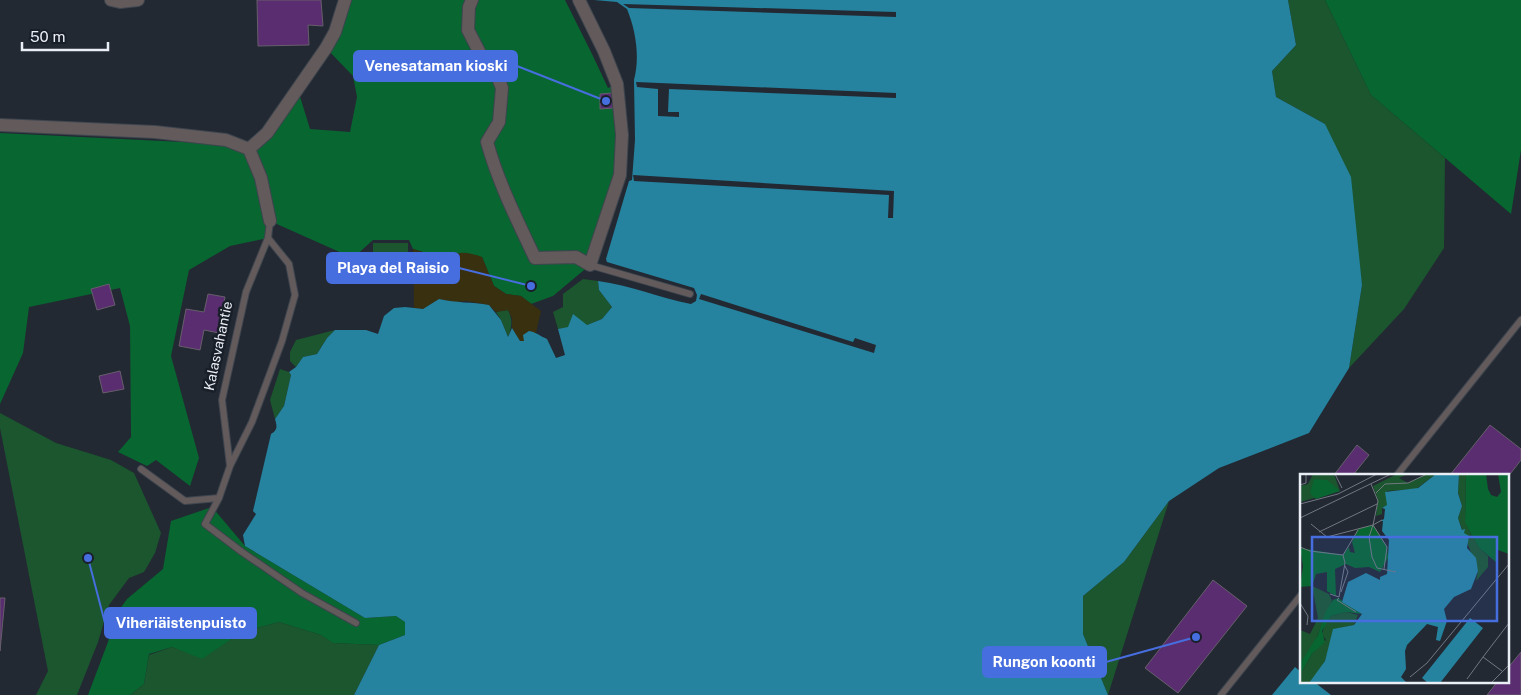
<svg xmlns="http://www.w3.org/2000/svg" width="1521" height="695" font-family="'Public Sans',sans-serif">
<style>
.green{fill:#1b562e}
.forest{fill:#086630}
.sand{fill:#38300f}
.water{fill:#25839f}
.pier{fill:#222933}
.building{fill:#5a2d70;stroke:#665e6b}
.lines{fill:none;stroke-linecap:round;stroke-linejoin:round}
.lane-casing{stroke:#3e454e;stroke-width:8}
.street-casing{stroke:#3e454e;stroke-width:14}
.lane{stroke:#625a5b;stroke-width:6}
.street{stroke:#625a5b;stroke-width:12}
.labels{text-anchor:middle;stroke-width:5;stroke-linejoin:round;paint-order:stroke}
.street-label{font-size:14px;fill:#eaeef5;stroke:#191f29}
.inset-road{fill:none;stroke:#727881;stroke-width:1}
.view{fill:#466ede;fill-opacity:0.15;stroke:#466ede;stroke-width:2.5}
.inset-edge{fill:none;stroke:#eaeef5;stroke-width:2.5}
.leader{fill:none;stroke:#466ede;stroke-width:2}
.callout-dot{fill:#466ede;stroke:#191f29;stroke-width:2}
.callout{fill:#466ede;stroke:#466ede;stroke-width:2}
.callout-label{font-size:15px;text-anchor:middle;font-weight:bold;fill:#fff}
</style>
<rect width="100%" height="100%" fill="#222933"/>
<path class="green" d="M1288,0h37l46,95 74,63 -1,90 -40,61 -55,59 13,-83 -37,-161 -49,-27 -4,-26 24,-26z
M373,243h35v26h-35z
M583,279l15,2 1,9 13,17 -10,12 -15,6 -29,4 -5,-17 10,-5v-13z
M508,310c5,10 4,17 0,27l-7,-17 -5,-8z
M335,330l-8,8 -10,16 -14,3 -7,10 -6,-6v-9l6,-12z
M280,369l9,3 2,3 -7,31 -9,13 -5,-19z
M0,413l56,30 55,17 23,13 27,60 -6,20 -11,19 -15,6 -20,27 -11,37 -21,53h-41l12,-24 -48,-243z
M1169,501l-61,194 -25,-61v-38l41,-34z
M279,622l42,13 13,8 45,2 -25,50h-224l14,-11 5,-29 23,-8 30,11 40,-26z"/>
<path class="forest" d="M345,0h220l27,54 16,34 9,-4 3,91 -30,90 -37,31 -22,8 -10,-8 -15,-2 -12,-8 -12,-29 -36,2 -33,-10 -4,-9h-36l-20,18 -83,-37 -2,17 -38,8 -41,24 -18,86 28,102 -9,28 -34,-26 -9,6 -29,-14 13,-15 -1,-111 -10,-38 -91,19 -6,46 -23,51v-271l203,10 46,6 49,-59 12,39 40,3 7,-35 -4,-21 -27,-28z
M1325,0h196v150l-10,64 -140,-119z
M212,507l33,39 120,72 31,-2 9,6v13l-26,10 -46,-2 -12,-8 -42,-13 -37,10 -40,27 -30,-12 -23,7 -5,30 -14,11h-42l20,-53 7,-26 12,-17 36,-30 8,-48z"/>
<path class="sand" d="M413,249l33,10c12,-9 22,-7 36,-2l12,29 12,8 15,2 20,15 -5,22 -7,-2 -5,10h-4l-8,-13v-10l-4,-8 -12,2 -7,-7 -23,-4 -12,1 -15,-3 -16,10 -9,-1z"/>
<path class="water" d="M594,0h694l8,45 -24,26 4,26 49,27 26,53 11,108 -13,83 -40,65 -90,35 -50,33 -45,61 -41,34v38l25,61h-754l25,-50 26,-10v-13l-9,-6 -31,2 -120,-72 -2,-11 13,-21 -3,-3 18,-77c7,-4 6,-8 4,-15l9,-13 7,-31 -2,-3 7,-5 7,-10 14,-3 10,-16 8,-8h31l12,4 6,-18 10,-8 11,-1 18,2 16,-10c17,4 33,3 50,6l12,15 7,17 4,-9 8,13h4l-1,-6 6,-4c7,1 11,5 18,8l9,19 9,-3 -7,-26 10,-2 5,-13 14,11 15,-6 10,-12 -13,-17 -1,-9c32,4 62,17 93,23l5,-3 1,-6 -3,-7 -87,-26 -1,-3 23,-78 3,-1 3,-40 -1,-60c6,-23 2,-49 -7,-71l-10,-7z
M1295,667l6,5v9h12l18,14h-59z"/>
<path class="pier" d="M623,4l273,8v5l-267,-9z
M636,82l260,11v5l-227,-9 -1,23h11v5l-21,-1v-27l-21,-2z
M633,175l261,16 -1,27h-5l1,-23 -255,-14z
M701,294l152,48 2,-4 21,7 -2,8 -175,-54z"/>
<path class="building" d="M257,0h64l2,26 -15,-1 1,20 -51,1z
M612,93l1,15 -13,1v-15z
M109,284l6,21 -18,5 -6,-21z
M208,294l17,3 -6,36 -15,-3 -4,20 -21,-4 7,-37 18,3z
M120,371l4,18 -21,4 -4,-17z
M1490,425l31,24v11l-14,18v-3h-57z
M1357,445l12,10 -16,20h-19z
M1213,580l34,26 -69,87 -33,-25z
M0,598h5l-5,53z
M1521,652v43h-34l11,-14h9v-12z"/>
<g class="lines">
<g class="lane-casing">
<path id="lane" d="M590,265l100,29
M230,466l22,-44 30,-81 13,-46 -6,-31 -21,-26
M141,469l44,32 34,-3 11,-32 -8,-66 24,-108 22,-54 2,-17
M1397,475l124,-155
M219,498l-14,26 37,28 60,41 54,30
M1221,695l80,-100"/>
</g>
<g class="street-casing">
<path id="street" d="M111,0l9,2 18,-2
M472,0l-3,7 -1,23 18,35 11,10 5,13 -3,34 -12,20c11,40 30,78 48,116l41,-1 14,8 30,-90 2,-40 -5,-51 -13,-33 -25,-51
M0,125l155,7 71,8 23,9 12,29 9,43
M249,149l18,-16 59,-85 9,-16 10,-32"/>
</g>
<use href="#lane" class="lane"/>
<use href="#street" class="street"/>
</g>
<g class="labels">
<g class="street-label">
<text transform="translate(218 346) rotate(-78)" y="5">Kalasvahantie</text>
</g>
</g>
<g transform="translate(1300 474)">
<rect width="209" height="209" fill="#222933"/>
<path d="M13,0h21l6,17 -40,11v-16l8,-2zM97,0h11l-9,4 9,5 19,-9h9l-20,15 -29,2v15l-5,2v6l-6,2 2,-16 -5,-14zM159,0h7l-1,49 14,25 9,8v11l-12,14 2,-10 -20,-53 4,-12 -4,-14zM12,112l17,8 3,7 -16,38 -16,26v-35l10,4 8,-16zM46,138l12,3 -4,10 -20,4 -9,32 -9,15 -7,7h-9v-8l12,-21 14,-14 -4,-6 3,-10 6,-8z" fill="#1b562e"/>
<path d="M166,0h20l2,15 3,6 6,2 4,-5 -3,-18h11v80l-11,-4 -2,12 -17,-14 -14,-25zM14,5l13,1 13,11 -24,8 -6,-6zM73,51l14,22 1,11 -8,14 -11,-5 -14,1 -9,-4 -11,5 1,27 -9,-5v-19l-11,2 -4,12 -12,1 3,-21 -3,-18 43,7 6,-8 1,5 5,1 -3,-11 6,-13zM38,124l24,16 -16,-2 -15,4 -9,15 3,11 -13,12 -12,21 1,-13 17,-27 8,-24 7,-11z" fill="#086630"/>
<path d="M136,0h23l-1,19 4,13 -4,12 4,12 3,-1 -1,4 5,3 -2,12 9,10 2,13 -7,18 -17,8 -10,12 3,12 -7,20 -4,-1 2,-13 -11,-3 -20,21 -2,6 1,18 -5,8 6,6h-98l16,-22 8,-32 21,-4 8,-11 -20,-12 6,-20 18,-9 14,7v-3l7,-3 2,-34 -7,-9 1,-10h-3l4,-2 1,-10 -3,-1 5,-3 -2,-13 33,-4zM170,144l13,10 -43,55h-12l-6,-5z" fill="#25839f"/>
<path class="inset-road" d="M35,0l7,14M0,11l6,-2v-9M76,19l9,-9 23,-1 19,-9M0,30l38,-10 39,-20M0,44l91,-44M82,46l-9,5 -4,12 3,20 5,11 19,4M11,50l16,13 46,-12 5,-24 -7,-17M73,51l14,22 -3,22M19,58l58,-28M0,73l10,4 33,4 2,8 -6,34 -9,-3M43,81l15,-25M41,118l7,-20 -3,-6M39,124l-2,2 19,12M0,129l8,13 -1,9M202,197l-19,-14 26,-34M110,203l17,-14 82,-99M167,205l16,-22M191,209l18,-18"/>
<path class="view" d="M12,63h185v84h-185z"/>
<rect width="209" height="209" class="inset-edge"/>
</g>
<path class="leader" d="M606 101L517 66M531 286L459 268M88 558L105 623M1196 637L1106 662"/>
<g class="callout-dot">
<circle cx="606" cy="101" r="5"/>
<circle cx="531" cy="286" r="5"/>
<circle cx="88" cy="558" r="5"/>
<circle cx="1196" cy="637" r="5"/>
</g>
<g class="callout">
<rect x="354" y="51" width="163" height="30" rx="5"/>
<rect x="327" y="253" width="132" height="30" rx="5"/>
<rect x="105" y="608" width="151" height="30" rx="5"/>
<rect x="983" y="647" width="123" height="30" rx="5"/>
</g>
<g class="callout-label">
<text x="436" y="71">Venesataman kioski</text>
<text x="393" y="273">Playa del Raisio</text>
<text x="181" y="628">Viheriäistenpuisto</text>
<text x="1044" y="667">Rungon koonti</text>
</g>
<path d="M22 42v8h86v-8" fill="none" stroke="#eaeef5" stroke-width="2.5"/>
<text x="30" y="42" font-size="15" fill="#eaeef5" stroke="#191f29" stroke-width="4" paint-order="stroke">50 m</text>
</svg>
